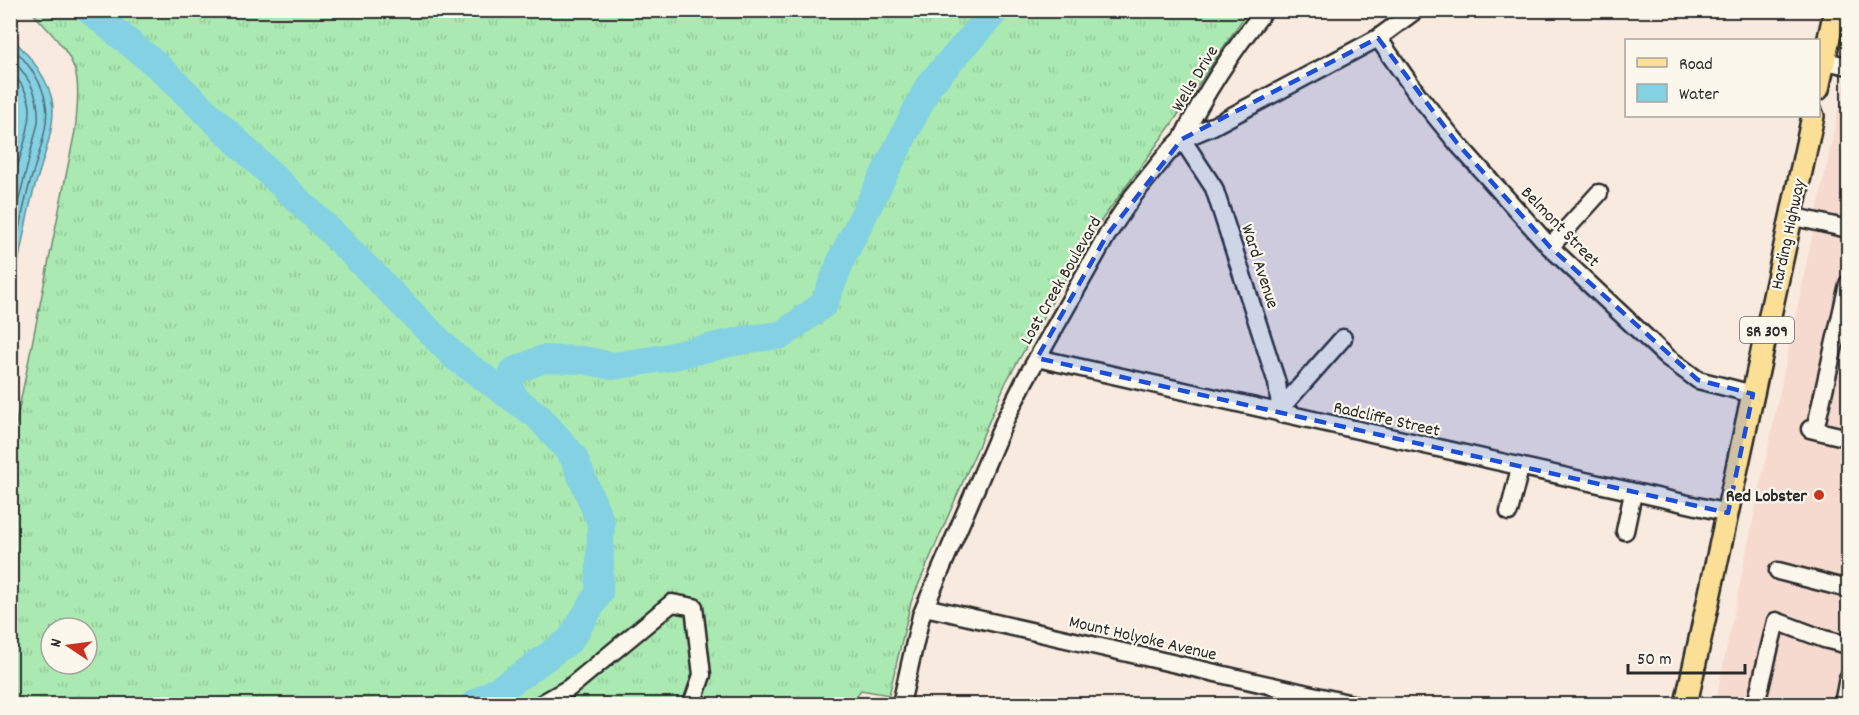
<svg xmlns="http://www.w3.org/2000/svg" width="1859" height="715" font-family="Dekko,sans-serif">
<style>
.built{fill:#f6dacf}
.grass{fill:url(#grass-tufts);stroke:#6a8a6e;stroke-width:1.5;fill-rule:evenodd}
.water{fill:#84d1e3;stroke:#608f99;stroke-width:1.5}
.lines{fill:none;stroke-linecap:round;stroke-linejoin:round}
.shore{stroke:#4f6d75;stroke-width:1.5}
.river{stroke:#84d1e3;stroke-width:28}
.minor-casing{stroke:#2b2b2b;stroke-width:21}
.major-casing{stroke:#2b2b2b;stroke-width:26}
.minor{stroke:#fbf7ec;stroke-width:16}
.major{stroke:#fbdf96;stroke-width:21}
.marked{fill:#1d4ed8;fill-opacity:0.2;stroke:#1d4ed8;stroke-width:4.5;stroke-dasharray:12 8;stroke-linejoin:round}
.poi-dot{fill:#c8321e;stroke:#fbf7ec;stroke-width:2}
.labels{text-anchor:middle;stroke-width:4.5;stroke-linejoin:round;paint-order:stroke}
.shield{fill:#fbf7ec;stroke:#696865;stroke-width:1.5}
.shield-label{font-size:16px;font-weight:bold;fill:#2b2b2b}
.street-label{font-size:18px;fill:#2b2b2b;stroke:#fbf7ec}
.poi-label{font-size:18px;font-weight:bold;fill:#2b2b2b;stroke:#fbf7ec;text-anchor:end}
</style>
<defs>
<pattern id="grass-tufts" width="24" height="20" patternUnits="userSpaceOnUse" patternTransform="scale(1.5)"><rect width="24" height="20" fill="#aaeab2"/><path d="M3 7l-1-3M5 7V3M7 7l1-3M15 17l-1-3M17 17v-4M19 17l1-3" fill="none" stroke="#92c999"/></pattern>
</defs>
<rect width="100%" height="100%" fill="#f9eadf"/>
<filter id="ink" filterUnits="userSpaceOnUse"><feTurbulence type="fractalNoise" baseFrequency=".0167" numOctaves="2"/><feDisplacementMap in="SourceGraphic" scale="12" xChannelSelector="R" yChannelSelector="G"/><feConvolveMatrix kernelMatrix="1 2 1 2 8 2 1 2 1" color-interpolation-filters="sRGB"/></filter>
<g filter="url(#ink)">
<path class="built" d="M1848,62v642h-133z"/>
<path class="grass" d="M31,11h1217l-77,114 -81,111 -84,146 -95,220 -22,93 -28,-5 -3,4 -3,10h-844v-256l64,-317c2,-17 4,-34 2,-51 -3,-27 -29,-50 -46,-69zM51,628h36v36h-36z"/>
<path class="water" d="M11,37c18,18 40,43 42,70 1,27 -13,60 -20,86 -9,35 -15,72 -22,108z"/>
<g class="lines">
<path class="shore" d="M10,45c16,15 33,37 36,59 4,25 -12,62 -18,86 -7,27 -12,55 -18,82
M10,56c19,22 30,38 28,67l-28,112
M10,70c9,10 19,24 20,38 1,22 -14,60 -20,83"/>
<path class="river" d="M89,10l70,57 171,164 125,126 83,59 35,40 28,67 -2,70 -29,47 -54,39 -42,25
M515,398l-7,-13 6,-14 29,-12 40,1 30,6 51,-8 84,-19 34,-4 42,-31 18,-46 87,-173 67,-75"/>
<g class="minor-casing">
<path id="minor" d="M1265,10c-33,41 -60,82 -83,129l32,49 63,195 4,31
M1378,38l40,57 39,48 93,104 117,110 31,23 55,14
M1825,61l23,5
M1791,216l57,13
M1550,247l49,-54
M1037,358l691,155
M1280,409l63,-71
M1810,429l38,9
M1815,430l33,-146
M1509,512l11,-44
M1625,531l8,-38
M1778,571l70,18
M925,607l427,97
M541,704l28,-16 103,-85 22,4 8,68 -10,29
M901,704l20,-88 85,-198 19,-38 82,-145 26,-39 34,-42 15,-15 31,-13 165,-88 38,-28
M1756,704l20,-83 48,18 24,6
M1843,704l5,-26"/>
</g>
<g class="major-casing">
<path id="major" d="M1818,89l17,-79
M1686,704l127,-588"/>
</g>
<use href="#minor" class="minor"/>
<use href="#major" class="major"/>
</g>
</g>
<path class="marked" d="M1378,38l79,105 93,104 148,133 55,14 -25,119 -691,-155 70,-123 75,-96z"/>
<circle class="poi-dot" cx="1819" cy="495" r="6"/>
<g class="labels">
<rect class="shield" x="1740" y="317" width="54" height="26" rx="4.5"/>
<g class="shield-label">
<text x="1767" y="336">SR 309</text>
</g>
<g class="street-label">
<text transform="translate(1194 78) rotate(-59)" y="6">Wells Drive</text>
<text transform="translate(1561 226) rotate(46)" y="6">Belmont Street</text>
<text transform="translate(1787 234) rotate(-78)" y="6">Harding Highway</text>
<text transform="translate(1261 266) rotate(72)" y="6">Ward Avenue</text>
<text transform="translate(1060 280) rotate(-60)" y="6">Lost Creek Boulevard</text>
<text transform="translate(1387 418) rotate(13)" y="6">Radcliffe Street</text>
<text transform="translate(1143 637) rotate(13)" y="6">Mount Holyoke Avenue</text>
</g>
<g class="poi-label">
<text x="1807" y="501">Red Lobster</text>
</g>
</g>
<rect width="1859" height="715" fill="none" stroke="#fbf7ec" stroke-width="36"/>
<rect x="18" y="18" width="1823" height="679" fill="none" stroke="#2b2b2b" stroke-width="2" filter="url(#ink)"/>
<rect x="1625" y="39" width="195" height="78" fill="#fbf7ec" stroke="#a8a59f" stroke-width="1.5"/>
<rect x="1637" y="58" width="30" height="9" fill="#fbdf96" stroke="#a8a59f" stroke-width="1.5"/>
<text x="1679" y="69" font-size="18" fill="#2b2b2b">Road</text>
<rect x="1637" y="84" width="30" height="18" fill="#84d1e3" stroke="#a8a59f" stroke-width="1.5"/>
<text x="1679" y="99" font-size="18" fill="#2b2b2b">Water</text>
<g transform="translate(69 646) rotate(283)"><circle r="28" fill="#fbf7ec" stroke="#a8a59f" stroke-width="1.5"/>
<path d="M0-4.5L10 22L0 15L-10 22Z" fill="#c8321e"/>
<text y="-9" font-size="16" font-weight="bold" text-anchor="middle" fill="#2b2b2b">N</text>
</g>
<path d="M1628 664v9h117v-9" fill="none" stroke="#2b2b2b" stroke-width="3"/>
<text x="1637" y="664" font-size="18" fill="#2b2b2b" stroke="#fbf7ec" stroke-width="4.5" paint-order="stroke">50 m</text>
</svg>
